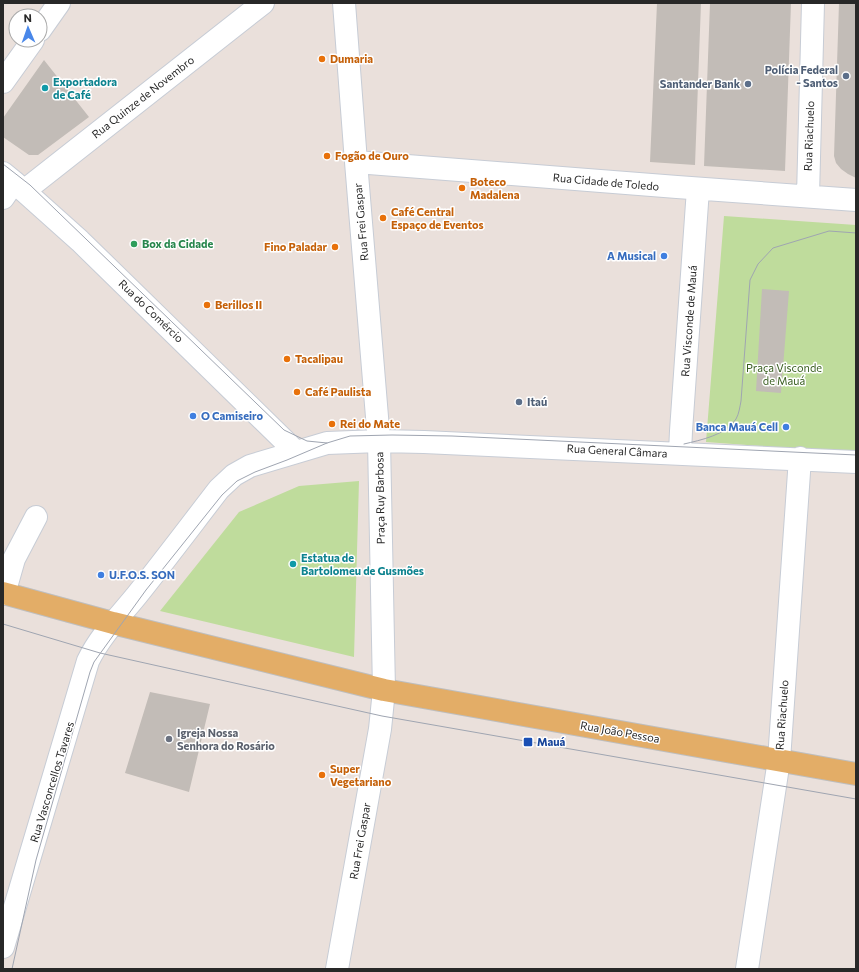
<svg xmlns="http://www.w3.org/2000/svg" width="859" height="972" font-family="Commissioner,sans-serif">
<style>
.green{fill:#bfdc9c}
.building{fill:#c2bcb7}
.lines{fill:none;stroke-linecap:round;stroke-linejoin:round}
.minor-casing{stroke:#c7ccd5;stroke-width:24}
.major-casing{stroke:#bebebe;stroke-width:24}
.minor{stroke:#fff;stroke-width:22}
.major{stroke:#e3ad67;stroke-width:22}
.tram{stroke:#9fa5b1;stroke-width:1}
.food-dot{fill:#e8710a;stroke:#fff;stroke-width:1.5}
.service-dot{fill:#5c6f8a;stroke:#fff;stroke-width:1.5}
.culture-dot{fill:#0f9aa8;stroke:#fff;stroke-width:1.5}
.leisure-dot{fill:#2e9e5b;stroke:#fff;stroke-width:1.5}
.shop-dot{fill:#3f7fe0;stroke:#fff;stroke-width:1.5}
.worship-dot{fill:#6b7280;stroke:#fff;stroke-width:1.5}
.transit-dot{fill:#1a4fb4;stroke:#fff;stroke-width:1.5}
.labels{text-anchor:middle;stroke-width:3;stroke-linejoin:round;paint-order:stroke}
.food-label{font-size:11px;font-weight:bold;fill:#c56008;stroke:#fff;text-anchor:start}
.service-label{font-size:11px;font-weight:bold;fill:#4e5e75;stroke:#fff;text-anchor:end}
.culture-label{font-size:11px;font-weight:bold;fill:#0d838f;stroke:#fff;text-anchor:start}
.street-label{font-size:11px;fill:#282828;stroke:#fff}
.leisure-label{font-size:11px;font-weight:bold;fill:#27864d;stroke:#fff;text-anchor:start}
.shop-label{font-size:11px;font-weight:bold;fill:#366cbe;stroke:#fff;text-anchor:end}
.park-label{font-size:11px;fill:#395e20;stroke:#fff}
.worship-label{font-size:11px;font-weight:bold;fill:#5b616d;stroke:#fff;text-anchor:start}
.transit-label{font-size:11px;font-weight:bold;fill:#164399;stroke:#fff;text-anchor:start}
</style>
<rect width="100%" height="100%" fill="#eae0db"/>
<path class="green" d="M724,216l132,9v228l-150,-11z
M359,481l-5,176 -194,-46 79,-99 60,-26z"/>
<path class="building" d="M657,3h44l-6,162 -45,-3z
M710,3h81l-6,168 -81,-5z
M839,3h17v175l-8,-4 -7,-5 -5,-6 -2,-7z
M44,60l45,57 -51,38h-9l-26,-18v-19z
M762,289l27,2 -8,102 -25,-2z
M150,692l60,12 -21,88 -64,-19z"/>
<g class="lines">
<g class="minor-casing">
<path id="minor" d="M40,30l19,-27
M3,82l30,-42
M356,162l321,25 179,13
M3,173l11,9 66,59 216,211
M24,191l239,-188
M808,196l5,-193
M3,198l11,-16
M680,453l1,-22 17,-242
M4,594l10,-35 22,-42
M3,947l85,-286c12,-25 32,-45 49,-66 28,-35 55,-71 82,-106l15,-14 16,-9 77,-23 52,-2 45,1 432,20
M337,969l43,-240 4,-39 -5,-249 -23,-279 -12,-159
M747,969l32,-209 21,-302"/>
</g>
<g class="major-casing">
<path id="major" d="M3,593l110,30 271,67 472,84"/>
</g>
<use href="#minor" class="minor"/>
<use href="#major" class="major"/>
<path class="tram" d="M3,164l27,21 254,245 23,11 20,2
M684,444c17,-4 42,-9 52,-25 3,-5 4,-13 5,-18l9,-121 8,-16 15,-16 56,-17 27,2
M3,624l97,29 282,63 474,83
M12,969l24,-109 54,-188 4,-10 52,-72 76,-95 15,-14 18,-9 32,-12 40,-17 23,-7 42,-1 60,1 404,19"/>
</g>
<g class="food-dot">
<circle cx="322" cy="59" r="4"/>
<circle cx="327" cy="156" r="4"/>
<circle cx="462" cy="188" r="4"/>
<circle cx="383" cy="218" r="4"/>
<circle cx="335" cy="247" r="4"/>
<circle cx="207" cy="305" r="4"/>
<circle cx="287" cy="359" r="4"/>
<circle cx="297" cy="392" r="4"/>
<circle cx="332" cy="424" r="4"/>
<circle cx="322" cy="775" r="4"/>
</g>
<g class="service-dot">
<circle cx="846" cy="76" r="4"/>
<circle cx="748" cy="84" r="4"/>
<circle cx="519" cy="402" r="4"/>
</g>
<g class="culture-dot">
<circle cx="45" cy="88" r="4"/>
<circle cx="293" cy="564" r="4"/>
</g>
<circle class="leisure-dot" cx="134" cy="244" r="4"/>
<g class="shop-dot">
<circle cx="664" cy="256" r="4"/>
<circle cx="193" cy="416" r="4"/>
<circle cx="786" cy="427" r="4"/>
<circle cx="101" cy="575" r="4"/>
</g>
<circle class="worship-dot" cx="169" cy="739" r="4"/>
<rect class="transit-dot" x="523" y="737" width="10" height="10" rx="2"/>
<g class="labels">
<g class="food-label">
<text x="330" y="63">Dumaria</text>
<text x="335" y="160">Fogão de Ouro</text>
<text x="470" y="186">Boteco<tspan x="470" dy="13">Madalena</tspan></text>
<text x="391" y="216">Café Central<tspan x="391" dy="13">Espaço de Eventos</tspan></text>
<text x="327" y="251" text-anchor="end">Fino Paladar</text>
<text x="215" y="309">Berillos II</text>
<text x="295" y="363">Tacalipau</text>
<text x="305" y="396">Café Paulista</text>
<text x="340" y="428">Rei do Mate</text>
<text x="330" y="773">Super<tspan x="330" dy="13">Vegetariano</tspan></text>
</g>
<g class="service-label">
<text x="838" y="74">Polícia Federal<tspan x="838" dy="13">- Santos</tspan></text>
<text x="740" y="88">Santander Bank</text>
<text x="527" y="406" text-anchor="start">Itaú</text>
</g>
<g class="culture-label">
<text x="53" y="86">Exportadora<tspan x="53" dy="13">de Café</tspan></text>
<text x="301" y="562">Estatua de<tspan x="301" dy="13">Bartolomeu de Gusmões</tspan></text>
</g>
<g class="street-label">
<text transform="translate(143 97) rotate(-38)" y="4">Rua Quinze de Novembro</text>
<text transform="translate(809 136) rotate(-88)" y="4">Rua Riachuelo</text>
<text transform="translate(606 182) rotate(5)" y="4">Rua Cidade de Toledo</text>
<text transform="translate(361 222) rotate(-95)" y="4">Rua Frei Gaspar</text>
<text transform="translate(151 311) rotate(44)" y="4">Rua do Comércio</text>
<text transform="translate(689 321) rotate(-86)" y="4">Rua Visconde de Mauá</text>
<text transform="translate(617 451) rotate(3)" y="4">Rua General Câmara</text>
<text transform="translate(380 498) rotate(-91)" y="4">Praça Ruy Barbosa</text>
<text transform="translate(782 715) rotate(-86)" y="4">Rua Riachuelo</text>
<text transform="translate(620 732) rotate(10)" y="4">Rua João Pessoa</text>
<text transform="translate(52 782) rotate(-73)" y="4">Rua Vasconcellos Tavares</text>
<text transform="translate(360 841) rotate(-80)" y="4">Rua Frei Gaspar</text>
</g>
<g class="leisure-label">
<text x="142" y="248">Box da Cidade</text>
</g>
<g class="shop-label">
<text x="656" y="260">A Musical</text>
<text x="201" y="420" text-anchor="start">O Camiseiro</text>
<text x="778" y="431">Banca Mauá Cell</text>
<text x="109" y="579" text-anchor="start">U.F.O.S. SON</text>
</g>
<g class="park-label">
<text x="784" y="372">Praça Visconde<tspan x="784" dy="13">de Mauá</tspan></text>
</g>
<g class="worship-label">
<text x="177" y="737">Igreja Nossa<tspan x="177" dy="13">Senhora do Rosário</tspan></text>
</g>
<g class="transit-label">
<text x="537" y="746">Mauá</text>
</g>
</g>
<rect width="859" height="972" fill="none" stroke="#282828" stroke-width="8"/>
<g transform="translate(28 28) rotate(358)"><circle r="19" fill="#ffffff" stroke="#a9a9a9"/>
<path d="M0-3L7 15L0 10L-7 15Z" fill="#4987e9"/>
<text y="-6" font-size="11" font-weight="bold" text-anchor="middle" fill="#282828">N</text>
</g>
</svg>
